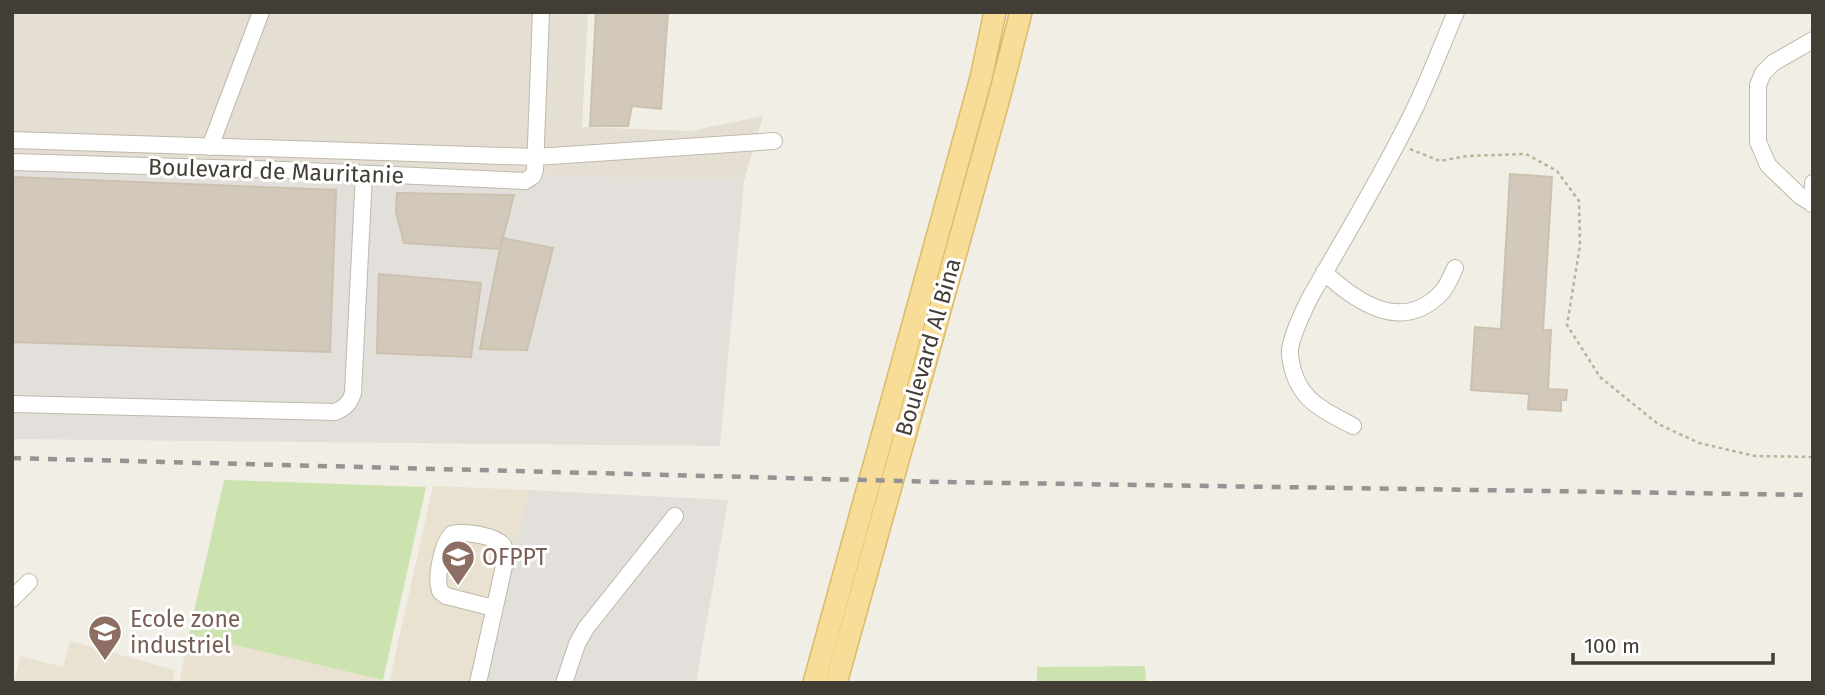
<svg xmlns="http://www.w3.org/2000/svg" width="1825" height="695" font-family="'Fira Sans',sans-serif">
<style>
.residential{fill:#e5dfd3}
.industrial{fill:#e3dfda}
.education{fill:#eae2d0}
.green{fill:#cce3b0}
.building{fill:#d2c9bb;stroke:#ccc1af;stroke-width:2}
.lines{fill:none;stroke-linecap:round;stroke-linejoin:round}
.minor-casing{stroke:#bfb8ab;stroke-width:18}
.major-casing{stroke:#dbba69;stroke-width:24}
.path{stroke:#bdb19a;stroke-width:2.5;stroke-dasharray:3.5 3.5;stroke-linecap:butt}
.minor{stroke:#fff;stroke-width:16}
.major{stroke:#f8dd98;stroke-width:21}
.rail{stroke:#949494;stroke-width:4.5;stroke-dasharray:9 9;stroke-linecap:butt}
.labels{text-anchor:middle;stroke-width:6;stroke-linejoin:round;paint-order:stroke}
.street-label{font-size:23px;fill:#433e35;stroke:#fff}
.education-label{font-size:23px;fill:#785e54;stroke:#fff;text-anchor:start}
</style>
<rect width="100%" height="100%" fill="#f1eee5"/>
<path class="residential" d="M12,12h576l-6,115 109,4 72,-15 -19,65 -732,-20z"/>
<path class="industrial" d="M12,161l732,20 -24,265 -708,-7z
M528,490l200,10 -32,183h-213z"/>
<path class="education" d="M433,486l95,4 -45,193h-94z
M189,634l194,46 -1,3h-203z
M70,641l105,29 -3,13h-158l6,-27 43,11z"/>
<path class="green" d="M224,480l202,7 -43,193 -194,-46z
M1145,666l1,17h-109v-16z"/>
<path class="building" d="M596,12h72l-7,97 -29,-3 -4,20h-38z
M1510,174l42,3 -9,153h8l-3,59 19,1 -1,10h-5v11l-33,-2 1,-15 -58,-4 4,-63 26,2z
M12,177l324,13 -6,162 -318,-10z
M397,193l117,2 -14,54 -96,-6 -8,-31z
M502,238l51,10 -26,102 -47,-1z
M379,274l102,9 -10,74 -94,-4z"/>
<g class="lines">
<g class="minor-casing">
<path id="minor" d="M1813,40l-40,23 -10,10 -5,12v57l10,23 32,31 13,8
M12,140l524,17 238,-16
M210,147l51,-135
M12,162l273,8 240,11 8,-5 2,-6 6,-158
M1812,204l1,-21
M1324,272c33,31 79,62 118,20 6,-7 9,-16 13,-24
M12,404l323,8c10,-4 15,-9 18,-19l11,-219
M1353,426c-34,-18 -58,-28 -63,-71 -2,-15 20,-59 29,-73 30,-52 61,-104 88,-158 19,-36 33,-75 49,-112
M12,599l17,-17
M478,683l28,-126c0,-7 -1,-12 -7,-15 -10,-7 -36,-11 -47,-8 -10,10 -17,44 -12,57l6,5 48,12
M564,683l13,-39 9,-16 89,-112"/>
</g>
<g class="major-casing">
<path id="major" d="M814,683l167,-605 14,-66
M836,683l163,-585 22,-86"/>
</g>
<path class="path" d="M1410,149l30,12 27,-5 59,-2 31,17 22,30 1,44 -13,80 33,52 58,47 41,19 56,13 58,1"/>
<use href="#minor" class="minor"/>
<use href="#major" class="major"/>
<path class="rail" d="M12,458l929,24 872,13"/>
</g>
<defs>
<g id="university-pin" transform="scale(1.75)"><path d="M0 17L-7.5 6A9.5 9.5 0 1 1 7.5 6Z" fill="#8d6e63" stroke="#fff"/><path d="M0-5L7-2L0 1L-7-2ZM-4 1L0 2.5L4 1V4Q0 6-4 4Z" fill="#fff"/></g>
<g id="school-pin" transform="scale(1.75)"><path d="M0 17L-7.5 6A9.5 9.5 0 1 1 7.5 6Z" fill="#8d6e63" stroke="#fff"/><path d="M0-5L7-2L0 1L-7-2ZM-4 1L0 2.5L4 1V4Q0 6-4 4Z" fill="#fff"/></g>
</defs>
<g fill-rule="evenodd">
<use href="#university-pin" x="458" y="557"/>
<use href="#school-pin" x="105" y="632"/>
</g>
<g class="labels">
<g class="street-label">
<text transform="translate(276 171) rotate(2)" y="8">Boulevard de Mauritanie</text>
<text transform="translate(928 347) rotate(-74)" y="8">Boulevard Al Bina</text>
</g>
<g class="education-label">
<text x="482" y="565">OFPPT</text>
<text x="130" y="627">Ecole zone<tspan x="130" dy="26">industriel</tspan></text>
</g>
</g>
<rect width="1825" height="695" fill="none" stroke="#433e35" stroke-width="28"/>
<path d="M1573 653v10h200v-10" fill="none" stroke="#433e35" stroke-width="3.5"/>
<text x="1584" y="653" font-size="21" fill="#433e35" stroke="#ffffff" stroke-width="5" paint-order="stroke">100 m</text>
</svg>
